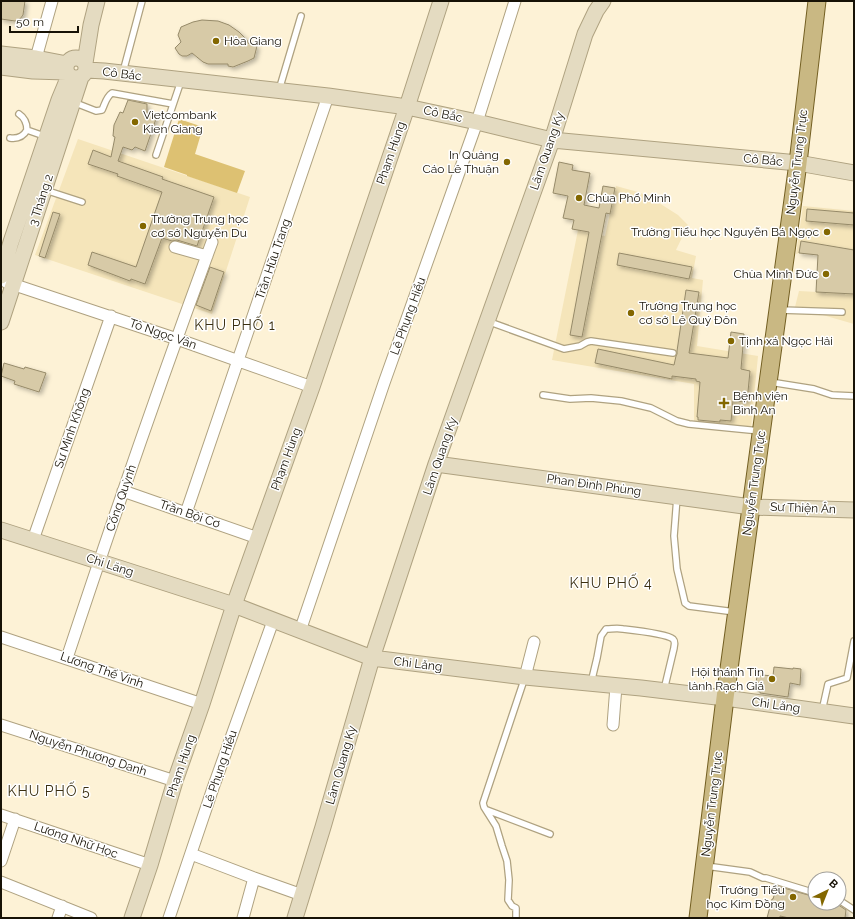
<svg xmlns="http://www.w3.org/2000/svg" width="855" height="919" font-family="Raleway,sans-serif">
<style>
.built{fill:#f5e5ba}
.green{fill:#ddc172}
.building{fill:#d7caa7;stroke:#968a69;filter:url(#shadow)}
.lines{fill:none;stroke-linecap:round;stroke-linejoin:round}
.lane-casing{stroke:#afa280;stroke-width:8}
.street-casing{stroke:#afa280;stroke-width:13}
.secondary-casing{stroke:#afa280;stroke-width:17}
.primary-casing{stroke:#735f22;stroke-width:19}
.lane{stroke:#fff;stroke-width:5.5}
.street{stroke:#fff;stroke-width:11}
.secondary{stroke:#e4dbc1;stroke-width:15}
.primary{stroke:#c9b883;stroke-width:17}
.poi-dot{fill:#836700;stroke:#fff;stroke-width:1.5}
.labels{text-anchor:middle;stroke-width:3;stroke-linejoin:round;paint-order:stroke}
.poi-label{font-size:12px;fill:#171206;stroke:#fff;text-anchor:start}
.street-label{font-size:12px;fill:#171206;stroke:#fff}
.quarter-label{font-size:14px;letter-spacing:1px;fill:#3a2f11;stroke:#fff}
</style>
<defs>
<filter id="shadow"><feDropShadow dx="2.5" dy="2.5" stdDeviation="2" flood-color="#0004"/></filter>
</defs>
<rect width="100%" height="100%" fill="#fdf2d6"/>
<path class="built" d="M78,139l172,58 -38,117 -177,-59z
M616,186l22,6 10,4 30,19 10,10 -12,25 20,6 -4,22 11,2 -6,66 61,10 -7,72 -57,-5v-39l-142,-24 26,-130 27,6z
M803,206l51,5v46l-36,-2 -19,-2 -3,1z
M799,291l55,3v30l-59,-17z"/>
<path class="green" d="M179,119l24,8 -8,27 50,17 -8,22 -50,-17v-1l-23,-8z"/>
<path class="building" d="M1,1h24l-2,14 -3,4 -5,2 -14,-2z
M202,20l16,1 11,4 10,7 8,8 1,3 9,3 -3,12 -6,3 -15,6 -5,-1v-2h-20l-5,-2 -11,-9 -5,3h-5l-3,-2 -4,-6 6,-6 -3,-7 3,-8 12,-5z
M128,100l19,4v9l10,3 -12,35 -10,-4 -3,3 -9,-3 -5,14 45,16 -1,2 52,18 -17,49 -20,-6 -5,1 -10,-3 -17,46 -14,-5 -1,2 -42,-16 4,-13 44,15 26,-75 -45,-16 1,-2 -30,-10 5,-14 18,7 4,-20 -2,-1 1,-11 6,-13 3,1z
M559,162l14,3 -1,5 18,3 -6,32 15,3 4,-22 12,2 -5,26 -4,-1 -24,124 -12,-2 19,-103 -17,-3 2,-9 -11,-2 5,-22 -15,-3z
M807,209l47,4v12l-48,-4z
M53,212l7,2 -15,44 -6,-2z
M801,241l53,9v44l-38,-2 2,-37 -19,-2z
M619,253l73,14 -3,12 -72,-14z
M210,267l14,5 -13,39 -15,-6z
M686,290l13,2 -10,61 39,5 3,-26 13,2 -3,35 9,2 -3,31 -14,-1 -2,20 -11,-1v2l-22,-2v-3h-1l3,-35 -4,-1v-2l-24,-3v3l-77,-16 3,-14 76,16 2,-9 1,-2v-3z
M4,363l20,6 1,-2 21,6 -7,19 -25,-8 1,-3 -14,-5z
M774,667l19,2v-1l8,1 -1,16 -10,-2 -2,14 -28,-4v-2l-5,-1 2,-14h5v-1l11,1z
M777,886l38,11v6l22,1 9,6 -1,8h-56l-9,-2v2h-13l5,-19h1z"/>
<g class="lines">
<g class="lane-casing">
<path id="lane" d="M123,72l19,-71
M279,90l22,-74
M73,102l23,9 6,-1c3,-6 4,-13 10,-17l61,11
M27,130l20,7
M10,138c7,1 13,-1 17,-8 0,-7 -2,-12 -8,-16
M156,155l25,-74
M45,190l37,12
M780,310l62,2
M487,321l77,28 16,-3 7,-4 4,-1 82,12
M770,382l44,7 18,6 22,1
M543,395l27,4 21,-1 30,3 30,7 26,13 12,3 71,7
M677,497l-3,39 3,33 8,34 4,3 46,6
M591,683l6,-25 4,-22 5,-7c6,0 11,-1 17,0 9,1 44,5 50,10 3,3 1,6 1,9l-10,42
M822,711l6,-27 19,-6 7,-37
M487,810l63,24
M706,866l44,6 13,6h3l49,15
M839,900l15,10
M516,918v-10l-4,-2 -4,-6 1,-20 -2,-19 -5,-15 -6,-20 -12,-19 -1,-4 42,-126"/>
</g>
<g class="street-casing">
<path id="street" d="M36,58l16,-57
M175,247l32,9
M6,282l171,57 135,48
M123,491l135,47
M186,513l142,-417
M33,540l78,-224
M300,631l84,-248 93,-261 38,-121
M1,637l201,67
M67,658c46,-139 94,-278 145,-416
M525,677l9,-35
M1,725l174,56
M613,725l3,-39
M1,815l149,50
M191,854l63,24 48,17
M1,861l14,-42
M1,882l90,36
M58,918l4,-12
M169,918l44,-130 60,-167
M243,918l11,-40"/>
</g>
<g class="secondary-casing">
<path id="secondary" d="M1,54l35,4 31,6
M66 68a10 10 0 1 1 20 0a10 10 0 1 1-20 0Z
M85,63l6,-38 6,-24
M1,67l32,4 33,1
M87,70l17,1 224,25 79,11 70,15 75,18 246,23 56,10
M1,276l10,-34 48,-142 10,-24
M1,322l80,-245
M436,464l315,43 103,3
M1,530l233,75 138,53 153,19 116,11 84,10 129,18
M132,918l18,-53 25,-84 27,-77 32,-99 78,-218 95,-280 34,-106
M295,918l28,-91 49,-169 64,-194 116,-324 33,-106 11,-23 7,-10"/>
</g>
<g class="primary-casing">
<path id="primary" d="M698,918l27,-220 73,-535 19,-162"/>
</g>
<use href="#lane" class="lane"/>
<use href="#street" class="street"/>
<use href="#secondary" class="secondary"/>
<use href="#primary" class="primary"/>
</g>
<g class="poi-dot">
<circle cx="216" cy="41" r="4"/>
<circle cx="135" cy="122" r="4"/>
<circle cx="507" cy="162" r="4"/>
<circle cx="579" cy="198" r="4"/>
<circle cx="143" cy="226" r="4"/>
<circle cx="827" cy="232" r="4"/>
<circle cx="826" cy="274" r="4"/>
<circle cx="631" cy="313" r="4"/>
<circle cx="731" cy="341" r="4"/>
<path d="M722 397h4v4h4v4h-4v4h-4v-4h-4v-4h4z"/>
<circle cx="772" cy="679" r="4"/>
<circle cx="793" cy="897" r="4"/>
</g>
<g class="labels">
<g class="poi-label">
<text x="224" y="45">Hòa Giang</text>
<text x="143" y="119">Vietcombank<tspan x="143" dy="14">Kien Giang</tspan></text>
<text x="499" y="159" text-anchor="end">In Quảng<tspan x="499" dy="14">Cáo Lê Thuận</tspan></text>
<text x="587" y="202">Chùa Phổ Minh</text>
<text x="151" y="223">Trường Trung học<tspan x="151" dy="14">cơ sở Nguyễn Du</tspan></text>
<text x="819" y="236" text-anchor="end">Trường Tiểu học Nguyễn Bá Ngọc</text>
<text x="818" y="278" text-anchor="end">Chùa Minh Đức</text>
<text x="639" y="310">Trường Trung học<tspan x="639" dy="14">cơ sở Lê Quý Đôn</tspan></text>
<text x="739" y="345">Tịnh xá Ngọc Hải</text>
<text x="733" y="400">Bệnh viện<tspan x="733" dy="14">Bình An</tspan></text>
<text x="764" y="676" text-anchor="end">Hội thánh Tin<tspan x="764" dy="14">lành Rạch Giá</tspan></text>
<text x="785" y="894" text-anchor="end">Trường Tiểu<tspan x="785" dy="14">học Kim Đồng</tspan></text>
</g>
<g class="street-label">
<text transform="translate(122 74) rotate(7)" y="4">Cô Bắc</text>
<text transform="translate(443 114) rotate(12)" y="4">Cô Bắc</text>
<text transform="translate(547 151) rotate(-71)" y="4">Lâm Quang Ky</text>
<text transform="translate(391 153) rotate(-71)" y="4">Phạm Hùng</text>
<text transform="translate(763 160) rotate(5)" y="4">Cô Bắc</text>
<text transform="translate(797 162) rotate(-83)" y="4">Nguyễn Trung Trực</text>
<text transform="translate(41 200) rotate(-72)" y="4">3 Tháng 2</text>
<text transform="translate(273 259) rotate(-71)" y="4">Trần Hữu Trang</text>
<text transform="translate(408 316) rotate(-70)" y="4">Lê Phụng Hiểu</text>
<text transform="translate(163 334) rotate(19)" y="4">Tô Ngọc Vân</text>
<text transform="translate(72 428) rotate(-71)" y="4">Sư Minh Không</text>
<text transform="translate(440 456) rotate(-71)" y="4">Lâm Quang Ky</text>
<text transform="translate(286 459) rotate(-70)" y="4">Phạm Hùng</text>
<text transform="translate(754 483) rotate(-82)" y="4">Nguyễn Trung Trực</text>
<text transform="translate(594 485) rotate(8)" y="4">Phan Đình Phùng</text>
<text transform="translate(121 498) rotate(-71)" y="4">Cống Quỳnh</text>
<text transform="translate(803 508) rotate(2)" y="4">Sư Thiện Ân</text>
<text transform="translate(190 514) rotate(19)" y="4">Trần Bội Cơ</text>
<text transform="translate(110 565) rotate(18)" y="4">Chi Lăng</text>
<text transform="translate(418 664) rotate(7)" y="4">Chi Lăng</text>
<text transform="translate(102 670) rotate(19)" y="4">Lương Thế Vinh</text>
<text transform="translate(776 705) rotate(8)" y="4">Chi Lăng</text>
<text transform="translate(88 753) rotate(18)" y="4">Nguyễn Phương Danh</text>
<text transform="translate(341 765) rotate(-74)" y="4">Lâm Quang Ky</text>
<text transform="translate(181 766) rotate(-71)" y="4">Phạm Hùng</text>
<text transform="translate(220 769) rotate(-71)" y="4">Lê Phụng Hiểu</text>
<text transform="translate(712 804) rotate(-83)" y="4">Nguyễn Trung Trực</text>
<text transform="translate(76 840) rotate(19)" y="4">Lương Nhữ Học</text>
</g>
<g class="quarter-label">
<text x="235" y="330">KHU PHỐ 1</text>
<text x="611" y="588">KHU PHỐ 4</text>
<text x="49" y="796">KHU PHỐ 5</text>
</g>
</g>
<rect width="855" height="919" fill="none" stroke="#171206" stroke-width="4"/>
<g transform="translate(827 891) rotate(43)"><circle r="19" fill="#ffffff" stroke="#a2a09b"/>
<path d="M0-3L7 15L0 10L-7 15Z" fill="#836700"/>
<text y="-6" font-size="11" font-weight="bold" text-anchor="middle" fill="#171206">B</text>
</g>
<path d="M10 26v6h68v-6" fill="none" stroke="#171206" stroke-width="2"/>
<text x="16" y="26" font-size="12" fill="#171206" stroke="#ffffff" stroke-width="3" paint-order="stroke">50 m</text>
</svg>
